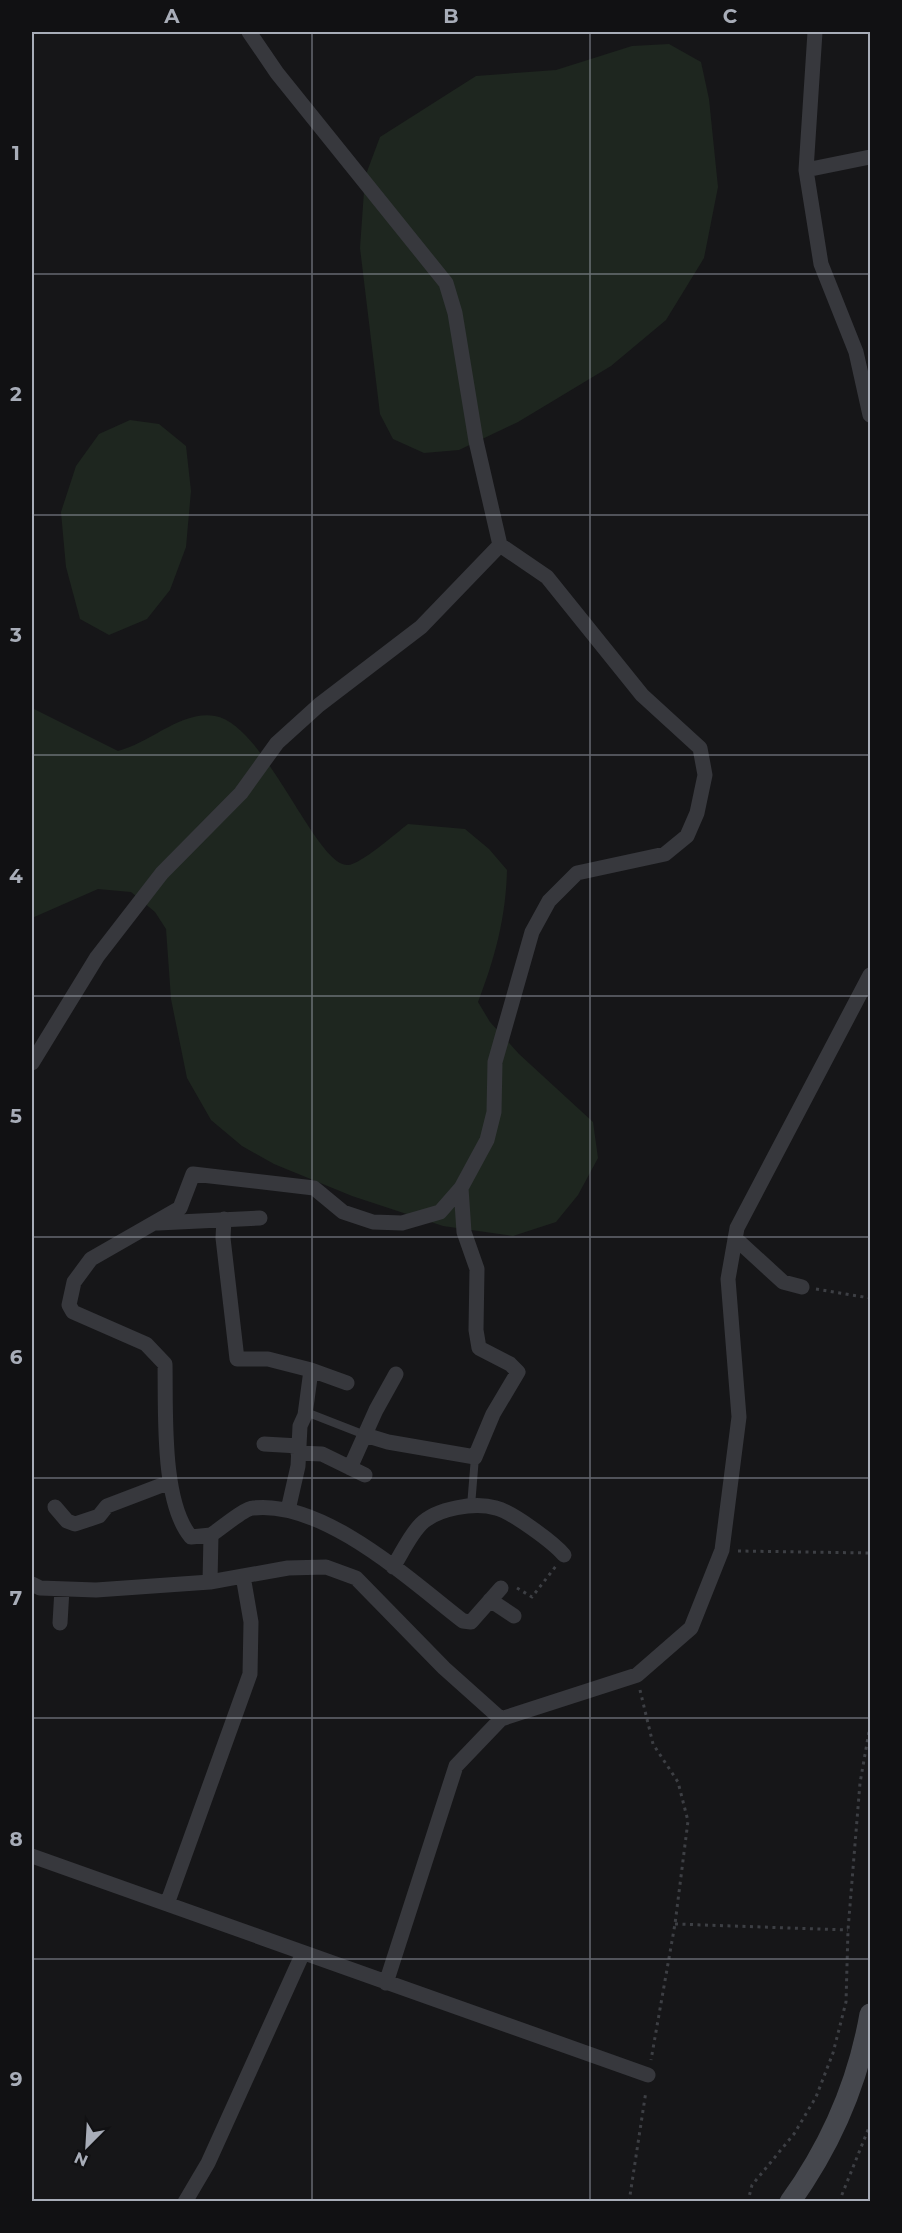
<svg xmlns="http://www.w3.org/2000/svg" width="902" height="2233" font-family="Montserrat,sans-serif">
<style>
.green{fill:#1e261f}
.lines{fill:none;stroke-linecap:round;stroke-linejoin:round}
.path{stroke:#3d3f44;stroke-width:3;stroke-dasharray:3 4.5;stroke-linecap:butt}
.lane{stroke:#37383d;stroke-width:8}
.street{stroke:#37383d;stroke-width:15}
.secondary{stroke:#45474d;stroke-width:21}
.grid{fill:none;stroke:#a8adb8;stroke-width:1.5;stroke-opacity:0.55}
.neatline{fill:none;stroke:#a8adb8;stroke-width:2}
.grid-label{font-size:20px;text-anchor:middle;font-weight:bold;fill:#a8adb8}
</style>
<rect width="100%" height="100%" fill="#161618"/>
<path class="green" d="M669,44l32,18 8,37 9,88 -14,71 -38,62 -55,46 -93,56 -59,28 -35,3 -31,-14 -13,-25 -20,-166 5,-71 15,-40 96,-61 80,-6 76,-24z
M130,420l29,4 27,22 5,45 -5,56 -16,43 -23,29 -38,16 -29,-16 -14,-52 -5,-55 15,-46 23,-32z
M32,708l86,43c32,-8 64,-41 97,-35 50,8 101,151 133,149 12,0 48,-32 60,-41l57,5 24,20 18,21c-1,47 -12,88 -29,132l12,20 29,32 74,68 5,36 -20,37 -22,27 -43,14 -70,-10 -91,-30 -78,-32 -32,-18 -31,-26 -24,-42 -16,-79 -5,-70 -11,-17 -24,-20 -33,-3 -66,29z"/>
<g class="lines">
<path class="path" d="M816,1289l54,9
M738,1551l132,2
M517,1588l15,9 24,-31
M640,1690l13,54 25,38 10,39 -13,103 -24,136
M675,1924l173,6
M629,2202l17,-111
M751,2202l-2,-5 3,-12 42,-51 22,-37 17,-44 13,-51 2,-72 12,-147 10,-57
M839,2202l31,-77"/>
<path class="lane" d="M306,1412l59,23
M471,1506l4,-49"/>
<path class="street" d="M815,32l-9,138 15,94 35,88 14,63
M806,170l64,-13
M32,1063l65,-106 65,-84 79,-80 36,-50 42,-38 102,-78 79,-82
M224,1219l-1,19 14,121h31l43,11
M158,1223l102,-5
M735,1238l48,44 19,5
M365,1435l23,7 87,15 18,-43 25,-42 -8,-8 -31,-16 -3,-18 1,-61 -13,-37 -3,-44
M264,1444l35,2
M298,1453l24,1 43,21
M350,1468l26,-58 20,-36
M55,1507l12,14 8,3 24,-8 8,-10 63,-24
M288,1510l10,-44 2,-40 5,-11 6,-45 36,13
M211,1535c9,-6 34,-27 42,-27 71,-8 157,72 210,113l8,1 30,-34
M393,1567c9,-14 17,-32 28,-43 16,-16 54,-22 75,-16 16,4 57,34 68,47
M210,1582l1,-47 -20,2c-30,-35 -25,-127 -26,-173l-19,-20 -73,-32 -4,-7 5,-23 17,-23 89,-51 13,-34 121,14 29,24 30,10 29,1 38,-11 21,-24 26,-48 7,-28 1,-50 37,-130 17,-31 28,-28 88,-19 22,-18 10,-23 8,-38 -5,-27 -58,-53 -95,-118 -47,-32 -24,-104 -21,-128 -9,-30 -169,-210 -28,-41
M32,1584l8,4 56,2 114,-8 78,-14 38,-1 30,11 88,90 57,51
M490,1600l24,16
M60,1623l2,-34
M32,1856l616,219
M167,1904l83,-230 1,-52 -8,-46
M386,1983l70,-217 45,-47 136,-44 54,-47 31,-78 17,-133 -11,-138 9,-51 133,-253
M185,2202l23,-39 95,-210"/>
<path class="secondary" d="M790,2202c41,-57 68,-119 80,-188"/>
</g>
<path class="grid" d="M312,32v2170M590,32v2170M32,274h838M32,515h838M32,755h838M32,996h838M32,1237h838M32,1478h838M32,1718h838M32,1959h838"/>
<rect width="902" height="2233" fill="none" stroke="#111113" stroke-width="66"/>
<g transform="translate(87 2146) rotate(204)" stroke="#111113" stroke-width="4.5" paint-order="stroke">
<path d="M0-4.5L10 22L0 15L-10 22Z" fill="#a8adb8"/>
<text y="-9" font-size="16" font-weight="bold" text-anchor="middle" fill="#a8adb8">N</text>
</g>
<rect x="33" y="33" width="836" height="2167" class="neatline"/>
<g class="grid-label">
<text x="172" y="23">A</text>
<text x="451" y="23">B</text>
<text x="730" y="23">C</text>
<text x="16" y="160">1</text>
<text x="16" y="401">2</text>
<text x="16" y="642">3</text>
<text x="16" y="883">4</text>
<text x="16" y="1123">5</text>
<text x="16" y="1364">6</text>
<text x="16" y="1605">7</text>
<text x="16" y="1846">8</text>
<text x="16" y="2086">9</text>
</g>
</svg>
